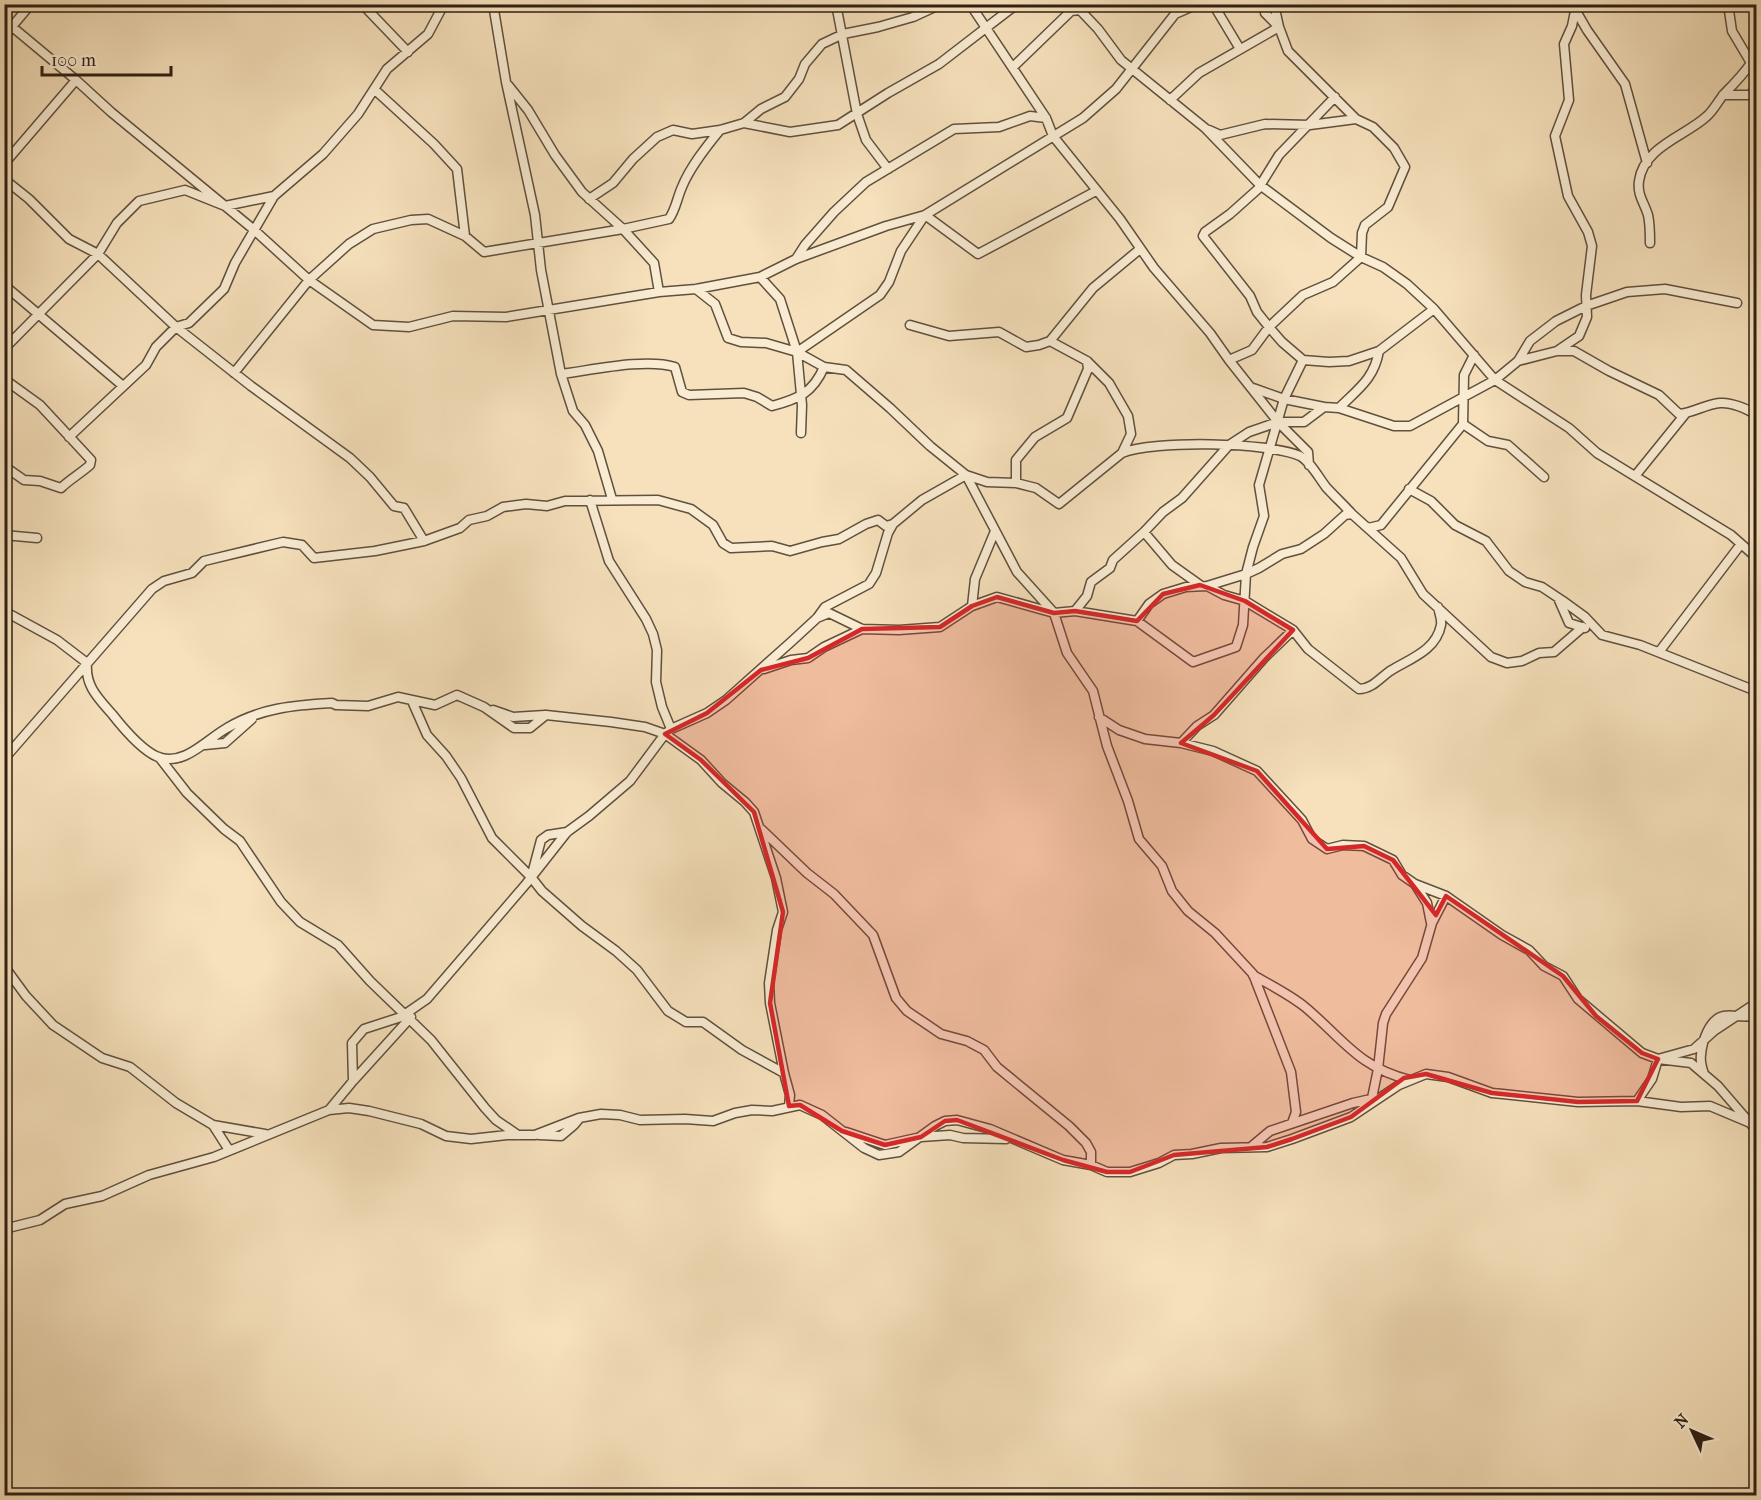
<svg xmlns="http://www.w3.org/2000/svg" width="1761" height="1500" font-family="'IM FELL French Canon',serif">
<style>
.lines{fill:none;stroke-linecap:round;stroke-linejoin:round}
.minor-casing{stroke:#60503e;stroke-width:11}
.minor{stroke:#f9ecd3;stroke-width:8}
.marked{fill:#d62828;fill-opacity:0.2;stroke:#d62828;stroke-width:4.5;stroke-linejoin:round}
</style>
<rect width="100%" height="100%" fill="#f6e1bc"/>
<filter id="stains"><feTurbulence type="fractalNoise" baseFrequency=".00333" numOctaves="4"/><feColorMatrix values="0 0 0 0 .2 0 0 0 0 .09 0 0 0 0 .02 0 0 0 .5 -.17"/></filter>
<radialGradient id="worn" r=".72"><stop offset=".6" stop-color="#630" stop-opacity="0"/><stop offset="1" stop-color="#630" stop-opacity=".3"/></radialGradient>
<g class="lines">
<g class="minor-casing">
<path id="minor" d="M362,4l46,48
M493,4l13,78 29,133 6,55 20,104 12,37 12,14 13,26 14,48
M836,4l21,110 9,26 22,29
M970,4l76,114 7,18 67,83 34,49 56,65 19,27 49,62 30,30 1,13
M1213,4l27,45
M1572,4l15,26 38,54 22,79
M1728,4l4,27 19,32
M1175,14l23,-10
M4,20l72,60 35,32 142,117 56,51 64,45 36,2 44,-11 53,1 153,-25 37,-3 64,-12 20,22 17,53 27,15 22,3 44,38 40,38 36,29 21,7 29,1v-23l19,-23 32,-19 21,-49 -1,-8
M4,36l27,-32
M1013,67l58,-56 9,-1 18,19 23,31 84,68 55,57 71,53 30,19 22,10 24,17 27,25 61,71 74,48 28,25 134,82 25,22
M508,85l20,25 27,45 27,37 41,37 31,34 5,29
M374,89l60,55 23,25 8,67 19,16 139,-23 46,-10c7,-10 8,-21 13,-32 8,-20 24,-40 38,-57
M1723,95h26l7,-5
M1335,97l-56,58 -21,34 -28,25 -25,18 -2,4 47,60 7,16 12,15 13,15 21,18 26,2 20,-1 30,-10
M1170,100l29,-27 80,-46 -14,-14 2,-9
M744,123l46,9 48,-7 50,-32 51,-29 78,-60
M1209,130l11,5 45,-11 45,1 46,-6
M4,164l72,-84
M4,179l25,20 40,40 29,15 78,73 75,59 99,72 20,19 24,29 10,2 20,33 36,-13 9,-8 18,-4 16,-9 23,-3 21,2 18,-5 93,-1 33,9 22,16 10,18 8,5 41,-2 18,5 32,-9 17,-3 27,-15 12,-4 8,6 7,-2
M589,199l24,-16 20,-24 24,-22 16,-7 19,4 28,-4 24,-7 17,-14 24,-12 14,-18 6,-15 17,-20 21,-10 35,-7 35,-10 28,-13
M925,215l53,39 118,-63
M1650,243c0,-9 0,-19 -2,-28 -4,-13 -11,-20 -9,-34 5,-35 47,-45 68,-65 7,-6 11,-15 17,-22 10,-10 19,-19 27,-31
M796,259l9,-14 29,-33 32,-30 88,-53 45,-2 31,-11 16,2
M760,277l36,-18 90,-33 39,-11 158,-97 33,-29 59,-75v-10
M4,285l119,101
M696,289l19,15 13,34 13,4 25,1 31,9 83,-57 9,-13 12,-31 24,-36
M910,325l39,11 50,-4 27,15 13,-2 11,-4 37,20 22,22 19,33 3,18 -9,19
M1050,341l43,-53 47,-39
M4,349l94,-95 19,-31 22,-22 46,-11 40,16 49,-10
M1557,351l22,-15 8,-19 -1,-22 6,-49 -4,-14 -20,-36 -13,-60 14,-36 -5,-56 8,-18 3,-15
M797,352l5,53 -1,28
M1229,360l23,-10 17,-23 34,-32 30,-13 28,-25 1,-24 3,-8 23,-18 17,-40 -11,-19 -21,-21 -17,-8 -68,-68 -9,-24 -5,-23
M1518,361l39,-10h17l35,20 50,24 20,19c14,-1 27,-10 41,-11 11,-1 28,6 36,12
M234,373l75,-93 40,-36 24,-15 38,-9 17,-1 37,17
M561,374c32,-4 84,-16 114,-7l7,25 7,3 55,-2 13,4 15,9c26,-7 41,-13 52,-39
M4,379l36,26 51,55 -1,5c-10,9 -20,14 -29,23l-21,-7 -16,-1 -20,-14
M1253,388l31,11 40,8
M1339,408c19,-19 35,-29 40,-57l55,-42
M1463,424l25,17 20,4 36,32
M69,437l77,-72 10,-18 20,-20 13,-4 35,-34 11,-26 39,-67 49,-42 35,-40 29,-45 41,-35 16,-30
M966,475l51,97 37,41 13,40 26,38 14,55 21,55 11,38 23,27 10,25 16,20 27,22 38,41 38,98 5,40 -4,11
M1635,476l51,-63
M1016,483l20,5 23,16 63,-51c31,-13 147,-11 178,3 10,5 19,22 26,31 8,9 18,18 26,27
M1409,489l22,12 24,24 31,16 23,30 16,11 17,5 21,14 22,16 17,18 38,10 116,46
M590,500l19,61 37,58 7,15 4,16 -1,32 6,25 9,22
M1368,528l13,-3 82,-101 1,-49 10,-20
M1144,532l28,33 28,20
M4,535l33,3
M1207,586l39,-12 13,-6 23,-14 19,-5 23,-15 21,-19 7,-1 49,44 22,36 68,63 16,6 15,-2 17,-8 15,-1 29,-25
M1558,598l11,25 16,5
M972,606l3,-27 20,-48
M4,611l53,29 30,23c-2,23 11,35 25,51 11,14 29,36 46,43 26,10 49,-18 69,-29 33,-20 68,-23 105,-25l4,2 32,1 30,-9 37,8 22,-10 27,12 30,21h16l16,-13 65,7 34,5 20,7 36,26 21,23 23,19 9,10 22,66 7,34 -6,18 -8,53 1,20 14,70 6,22 -1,11
M1075,611l12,-15 4,-14 19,-14 3,-8 31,-28 19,-20 19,-14 47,-53 20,-13 29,-10h26l20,-15 15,1 55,18h16l85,-46 23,-19 12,-20 26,-20 30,-15 41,-14 38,-3 72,14
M817,618l12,-5 33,16 37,1 41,-3 32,-21 25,-9 57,16 21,-2 62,10 56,41 43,-15 7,-22 3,-51 7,-27 11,-31 -5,-31 25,-86 19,-39
M1137,621l12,-17 14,-10 23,-7 21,-1 17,9 21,6 48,29 15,19 51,40c13,0 21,-11 31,-18 19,-12 46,-20 51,-46 1,-5 -2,-13 -3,-18
M1659,652l82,-108
M764,669l27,-9 17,-2 16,-11 38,-18
M412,701l15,34 19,21 15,22 31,60 39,39 11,14 40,35 34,25 21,19 31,41 18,11h17l39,28 42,23
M493,710l20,7 32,-2
M1099,717l20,13 26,9 36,4 32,8 44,20 45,49 10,19 15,10 16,-4 21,1 29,14 9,15 13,9 31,12 56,39 27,15 15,16 19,10 15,23 64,54 16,6 33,4 27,23 38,44
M1181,743l16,-17 17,-11 50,-57 29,-28
M205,745l20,-2 27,-24
M159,757l28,36 37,36 16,12 41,61 19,20 38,23 32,36 61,59 54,68 11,12 22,15
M4,759l148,-170 12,-8 28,-8 12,-12 79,-19 19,3 12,13 61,-7 49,-10
M761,829l46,44 27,21 39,41 23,63 11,13 34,23 26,7 17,9 13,17 72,59 17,17 5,9v13
M532,874l9,-34 7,-5 19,-3
M1415,884l12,19 4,20
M4,966l22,30 27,29 49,33 28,9 46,36 37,22 16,25
M1253,975c17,10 36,19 52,32 37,31 54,61 105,73
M1704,1074c-2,-6 -4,-13 -3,-19 1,-13 8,-36 23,-39 9,-2 21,3 32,-1
M353,1081l58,-64
M1372,1098l6,-29 5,-46 3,-9 36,-56 10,-35 14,-27
M1637,1101l15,-22 6,-20 36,-10 20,-18 42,-28
M329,1110l20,-2 20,3 52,13 25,12 25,3 36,-4h28l44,-17 22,-4 19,1 20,5 45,-1 28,2 22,-8 17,-3 20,1 28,-6 22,10 42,33 15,7 20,-3 36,-26 10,-5 12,-1 33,9 73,31 28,5 16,7h23l29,-9 15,-8 18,-1 29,-6 46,-1 25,-8 59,-22 48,-32 27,-11 22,3 44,16 11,1 75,8 59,-1 44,6 29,-1 38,16
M213,1125l52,9
M846,1132l39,13 36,-8 29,-2 13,3 43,1
M539,1135l22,1 13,-11 5,-6
M1252,1146l18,-15 83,-28 22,-5
M4,1229l36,-9 25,-16 37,-8 47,-21 65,-18 115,-47 24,-29 -1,-38 12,-14 37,-12 26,-18 99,-115 41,-52 22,-16 41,-35 35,-47 6,-5 36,-16 19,-13 65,-58 26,-24 8,-11 44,-23 7,-11 12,-40 5,-9 29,-24 44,-25"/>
</g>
<use href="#minor" class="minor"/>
</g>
<path class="marked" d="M1200,585l45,16 48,29 -79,85 -33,28 76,28 70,78 37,-3 29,14 43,55 10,-19 117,80 33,40 46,37 16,6 -21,42 -59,1 -86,-9 -66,-19 -22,4 -53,39 -59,22 -25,8 -93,8 -44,17h-23l-44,-12 -106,-40 -12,1 -24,16 -36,8 -43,-14 -42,-26 -11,1 -19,-103 13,-91 -29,-100 -53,-52 -36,-26 42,-21 54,-43 47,-12 54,-29 78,-2 32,-21 25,-9 57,16 21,-2 62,10 26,-27z"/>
<rect width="1761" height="1500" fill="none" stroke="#f6e1bc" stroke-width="24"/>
<rect x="6" y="6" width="1749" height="1488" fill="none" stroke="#2e2014" stroke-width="3"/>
<rect x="12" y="12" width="1737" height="1476" fill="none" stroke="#2e2014" stroke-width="1.5"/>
<g transform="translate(1692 1431) rotate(314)" stroke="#f9ecd3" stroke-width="4.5" paint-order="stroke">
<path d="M0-4.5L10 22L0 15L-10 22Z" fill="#2e2014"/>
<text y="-9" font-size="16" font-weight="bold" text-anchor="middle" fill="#2e2014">N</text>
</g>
<path d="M42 66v9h129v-9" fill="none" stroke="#2e2014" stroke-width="3"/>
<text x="51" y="66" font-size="18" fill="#2e2014" stroke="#f9ecd3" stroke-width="4.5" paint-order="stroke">100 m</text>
<rect width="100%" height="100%" filter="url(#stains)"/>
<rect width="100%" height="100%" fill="url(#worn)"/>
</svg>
